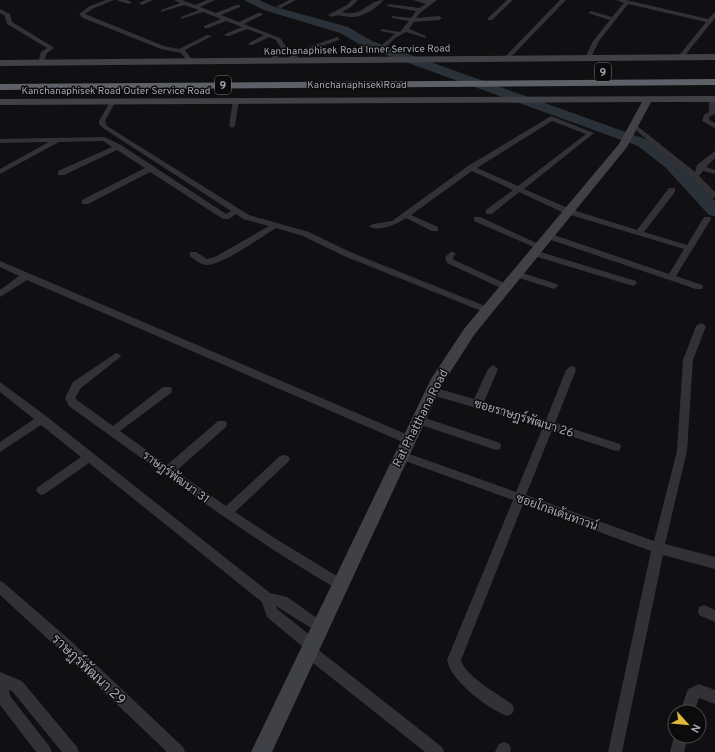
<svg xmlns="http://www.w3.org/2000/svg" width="715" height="752" font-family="Overpass,Sarabun,sans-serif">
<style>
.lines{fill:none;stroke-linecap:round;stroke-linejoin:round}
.river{fill:#2b3139;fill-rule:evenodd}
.street{fill:#323236;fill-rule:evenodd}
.secondary{fill:#404146;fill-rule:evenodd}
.highway{fill:#5e6067;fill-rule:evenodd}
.labels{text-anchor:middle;stroke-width:3;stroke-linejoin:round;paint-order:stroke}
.far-street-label{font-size:10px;fill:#a3a6b1;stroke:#0c0b0c}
.shield{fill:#0c0b0c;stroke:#767880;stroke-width:1}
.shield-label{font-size:11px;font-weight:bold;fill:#a3a6b1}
.street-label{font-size:12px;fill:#a3a6b1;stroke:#0c0b0c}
.near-street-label{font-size:14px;fill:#a3a6b1;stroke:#0c0b0c}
</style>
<rect width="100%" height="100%" fill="#101012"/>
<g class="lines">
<path class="river" d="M244,0h15l13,6 76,21 24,14 276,99 27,21 40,40v15l-6,-1 -44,-48 -27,-21 -274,-99 -24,-14 -76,-23z"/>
<path class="street" d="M106,0h8l-20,8 -9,6 79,32 15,3 28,-14 5,1 -27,14 8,11 -5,1 -7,-9 -20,-4 -78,-31 -4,-4 11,-8z
M116,0h11l5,2 -3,2z
M145,0h8l-11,5 -3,-2z
M174,0h8l13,5 12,-5h8l-15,7 16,6 20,-8h4v2l-19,8 18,7 19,-9h4v2l-18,9 36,14 7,10 -13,13h-4v-2l11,-11 -5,-8 -7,-3 -16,8h-4v-2l15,-8 -17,-6 -18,7h-4v-2l17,-7 -16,-6 -18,7h-4v-2l17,-7 -18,-7 -22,7v-2l18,-7 -15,-5 -23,7v-2l19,-7z
M289,0h7l-15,8 -5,-1z
M352,0h6l-7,7 -9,5c21,6 25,-12 42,-12 -9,9 -22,18 -34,17 -8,-1 -11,-3 -19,0l-3,-2 19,-10z
M413,0h24l-17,13 -4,5 23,-2 3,2 -3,2 -25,2 -5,7 17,7v2l-20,-6 -11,6 -8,8h-4v-2l12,-10 -14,-3v-2l19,3 9,-11 -17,-3v-2l19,2 5,-7 -30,-5 3,-2 30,4 7,-4z
M507,0h6l-21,20h-4v-2z
M560,0h6l-58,60h-4v-2z
M616,0h10l82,19 7,-7v6l-33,41 -2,1 -3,-2 29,-36 -78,-18 -29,37 -9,18h-4l-1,-1 8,-17 17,-21 -22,-7 3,-2 21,6 12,-14z
M0,9l10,5 2,8 41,25v2l-6,4 -4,11 -5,-1 3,-11 6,-4 -40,-24 -2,-8 -5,-3z
M337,37l3,2 -1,1 -26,9 -25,12 -5,-1 26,-13z
M712,97l3,2v15l-6,3v3l6,3v5l-13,-7 2,-6 5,-3v-13z
M236,98l3,2 -4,26 -3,2 -3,-2 4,-26z
M111,100l5,1 -11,20 2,5 142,89 60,17 41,20 140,56 2,2 -2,2h-6l-140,-56 -41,-20 -27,-8c-16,10 -52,36 -69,37 -6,0 -13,-6 -17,-9v-4h6l11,7 8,-2 54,-31 -26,-7 -7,-5 -7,5h-6l-73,-47 -62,32h-6v-4l63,-32 -28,-18 -53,25h-6v-4l54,-24 -9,-6 -44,1 -59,32v-5l49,-27 -49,1v-4l104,-2 17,8 105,69 5,-3 -128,-83 -4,-4v-3z
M551,116l43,17 -70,56 46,20 67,21 32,-42h6v4l-31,40 43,13 17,-28h6l1,2 -35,57 26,9 1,2 -1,2h-6l-151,-51 -1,-2 4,-2h3l118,40 15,-25 -120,-36 -45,-21 -27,22h-6v-4l27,-20 -41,-19 -61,44 27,12v4h-6l-26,-13c-8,6 -29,15 -37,8l4,-2 19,-3 76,-55zM552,121l34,13 -68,52 -41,-18z
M632,125h4l59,47 2,-7 18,-14v7l-9,9 9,3v4l-12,-3 -4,5 16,16v6h-3l-22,-22 -58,-49z
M474,217h6l63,29 -4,3 -3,-1 -62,-27z
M534,250l102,31 1,2 -4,3 -102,-31 -1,-2z
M452,251l4,3 -3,3 1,3 55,25 1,2 -4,3 -3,-1 -56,-26 -2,-6z
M0,261l413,176 1,3 -1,3 -4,1 -4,-1 -378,-163 -27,17v-7l19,-14 -19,-9z
M516,271l41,13 1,2 -4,3 -41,-13 -1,-2z
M701,323l5,3 -13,34 -6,91 -22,93 50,13v12l-52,-14 -41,197h-14l43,-201 -128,-47 -62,156c4,16 37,34 51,44l2,5 -2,5 -5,2c-20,-8 -55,-34 -60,-56l66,-160 -116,-42 -1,-3 1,-3 4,-1 115,41 27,-65 -115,-33 -1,-3 1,-3 4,-1 42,12 14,-30 5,-4 5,4 -14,33 62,18 20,-50 5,-4 4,1 1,3 -21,53 65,21 1,3 -1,3 -4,1 -64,-21 -26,65 128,46 23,-90 6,-91 13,-34z
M116,353l3,1 2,2 -2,2 -38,30 -6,10 2,2 36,26 50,-39h8l1,3 -1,3 -51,38 47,34 51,-44h8l1,3 -1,3 -50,44 50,35 54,-50 4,-1 4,1 2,3 -2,3 -53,50 41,27 69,42 2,4 -2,4 -4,2 -4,-2c-94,-55 -180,-120 -268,-183l-4,-8 8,-16z
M0,382l46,34 224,177 17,4 37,26 2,4 -2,4 -5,2 -43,-27 1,3 39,31 2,5 -2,3 126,99 2,5h-19l-122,-97 -2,-5 2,-3 -36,-30 -5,-15 -173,-139 -43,30 -4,2 -4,-2 -2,-3 2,-3 43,-30 -40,-32 -41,27v-10l34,-23 -34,-27z
M419,416l81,27 1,3 -1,3 -4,1 -81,-27 -1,-3 1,-3z
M0,581l4,2 68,59 111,105 2,5h-18l-105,-100 -62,-57z
M704,605l11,5v12l-16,-7 -1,-4 1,-4z
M0,672l22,9 55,66 2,5h-17l-50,-61 -3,-1 1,6 40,51 2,5h-16l-36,-47z
M699,684l16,6v14l-16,-6 -5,14h-14l8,-23z
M675,733v3h13l-4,16h-14z
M504,742l5,2 2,5 -1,3h-15l4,-8z"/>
<path class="secondary" d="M715,54v6l-715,6v-6z
M715,96v6h-64l-24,45 -153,188 -32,50 -170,367h-21l180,-373 33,-50 155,-185 23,-42 -642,3v-6z"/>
<path class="highway" d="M715,79v6l-715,5v-6z"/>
</g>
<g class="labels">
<g class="far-street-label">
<text transform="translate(357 49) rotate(-1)" y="4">Kanchanaphisek Road Inner Service Road</text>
<text x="357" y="88">Kanchanaphisek Road</text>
<text x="116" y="94">Kanchanaphisek Road Outer Service Road</text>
</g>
<g class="shield">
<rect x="595" y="63" width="16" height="18" rx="3"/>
<rect x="215" y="76" width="16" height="18" rx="3"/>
</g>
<g class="shield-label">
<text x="603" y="76">9</text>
<text x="223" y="89">9</text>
</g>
<g class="street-label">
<text transform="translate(420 418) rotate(-63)" y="4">Rat Phatthana Road</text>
<text transform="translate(524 418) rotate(17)" y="4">ซอยราษฎร์พัฒนา 26</text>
<text transform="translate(176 477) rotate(36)" y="4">ราษฎร์พัฒนา 31</text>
<text transform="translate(557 512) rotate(20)" y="4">ซอยโกลเด้นทาวน์</text>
</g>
<g class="near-street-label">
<text transform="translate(89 669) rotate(43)" y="5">ราษฎร์พัฒนา 29</text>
</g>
</g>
<g transform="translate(687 724) rotate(117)"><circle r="19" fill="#0c0b0c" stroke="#48494e"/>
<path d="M0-3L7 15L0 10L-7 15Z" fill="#deb93c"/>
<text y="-6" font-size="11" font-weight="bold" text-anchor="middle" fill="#a3a6b1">N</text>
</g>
</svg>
